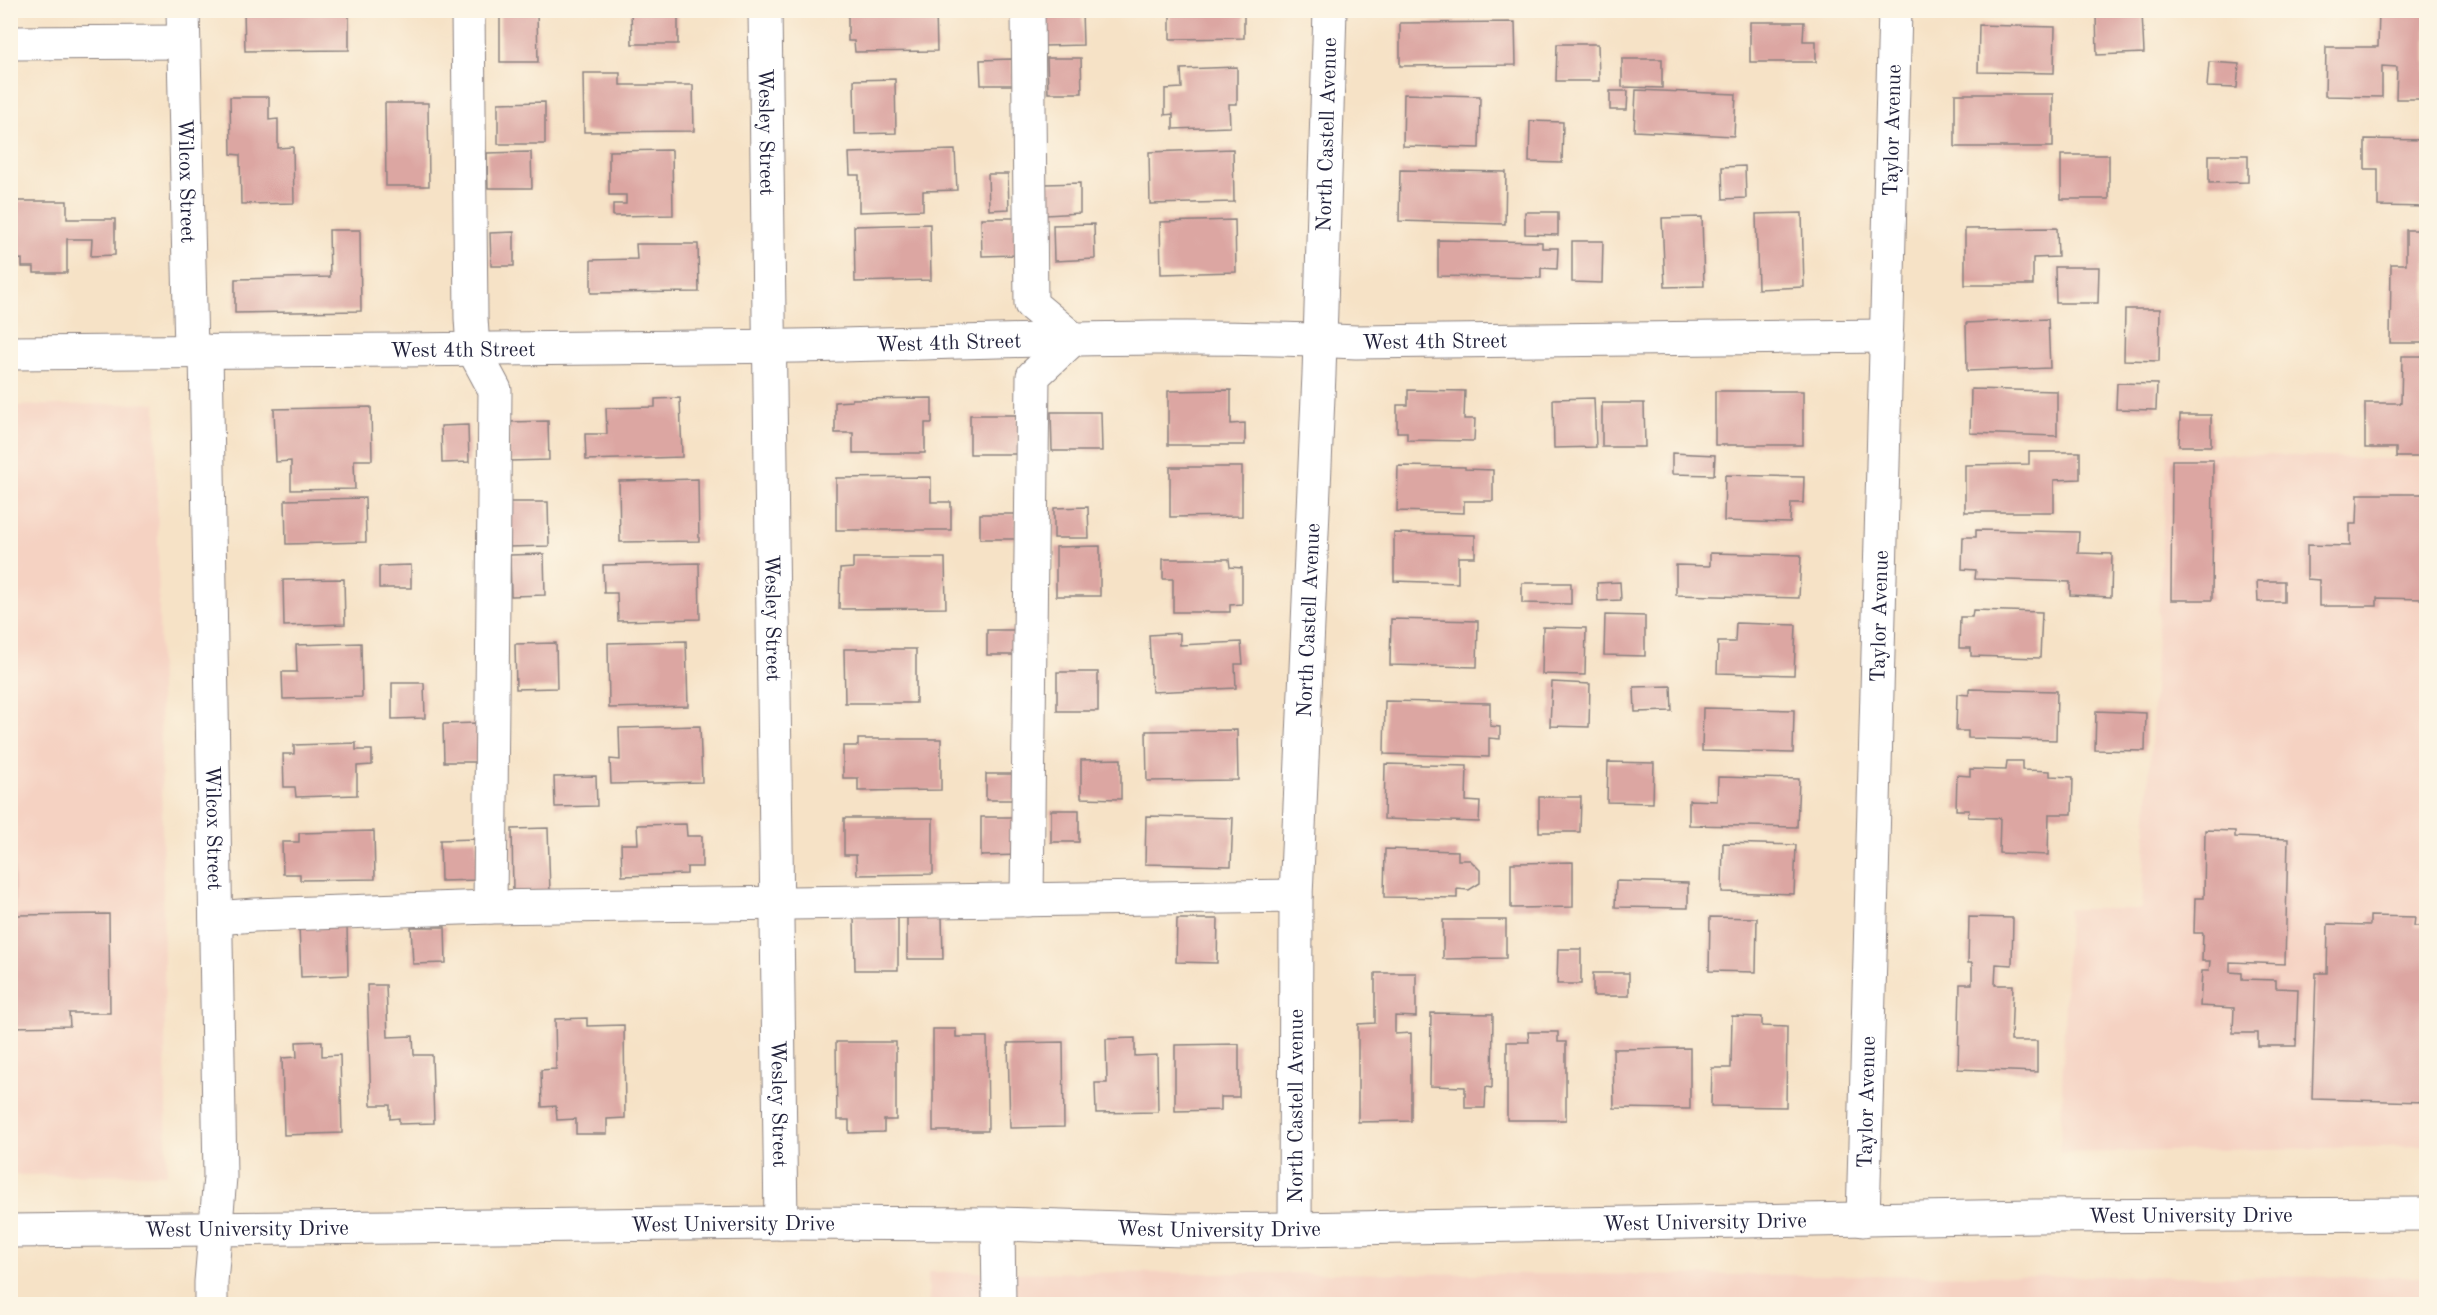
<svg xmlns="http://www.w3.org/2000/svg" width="2437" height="1315" font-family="'Old Standard TT',serif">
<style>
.built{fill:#f5d2c2}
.building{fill:#dca6a2}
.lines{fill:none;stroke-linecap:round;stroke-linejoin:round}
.minor-casing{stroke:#8c8280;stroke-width:35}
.major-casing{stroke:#8c8280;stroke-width:35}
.minor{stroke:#fff;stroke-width:33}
.major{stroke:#fff;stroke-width:33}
.labels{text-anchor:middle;stroke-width:5;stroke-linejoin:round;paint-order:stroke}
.street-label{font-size:21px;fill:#22223b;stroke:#fcf5e5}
</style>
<rect width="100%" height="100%" fill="#fcf5e5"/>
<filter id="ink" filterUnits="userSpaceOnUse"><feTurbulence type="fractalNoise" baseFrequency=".0167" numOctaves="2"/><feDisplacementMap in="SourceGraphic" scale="12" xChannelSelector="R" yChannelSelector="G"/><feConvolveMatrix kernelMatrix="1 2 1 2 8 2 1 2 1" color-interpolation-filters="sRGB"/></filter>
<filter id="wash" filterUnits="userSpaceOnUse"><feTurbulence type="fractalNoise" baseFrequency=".008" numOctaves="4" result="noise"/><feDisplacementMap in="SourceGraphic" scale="24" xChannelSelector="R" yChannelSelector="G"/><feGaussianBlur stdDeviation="1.35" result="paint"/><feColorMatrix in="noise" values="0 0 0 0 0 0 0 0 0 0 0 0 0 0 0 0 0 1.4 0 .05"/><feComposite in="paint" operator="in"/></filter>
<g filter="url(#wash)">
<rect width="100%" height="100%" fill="#f6e2c6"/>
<path class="built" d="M156,403l11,771 -156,1 -1,-769z
M2167,452l259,8v686l-366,7 8,-244h74z
M928,1272l1498,5v27h-1497z"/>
<g id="blocks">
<path class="building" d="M244,10h105v40l-104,1z
M500,10h37l1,52h-38z
M631,10h47v34h-46z
M854,10h82l1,41 -82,1 -1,-11h-6v-26h6z
M978,10h32l1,7h-32z
M1044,10h38l1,35 -39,1z
M1170,10h74v28l-74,1z
M2379,10l47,1v88h-30l1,-32 -15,-1v31l-57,-1 1,-49h52z
M2142,13l2,40 -47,2 -1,-41z
M1515,22l1,43 -116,1v-43z
M1750,22h54l-1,19h13v21h-66z
M1979,25l76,2 -1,46 -76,-1z
M1557,44h41l1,37h-43z
M1047,58h34l1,35h-34z
M1012,59l1,26h-32l-1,-25z
M1622,59h40v29l-40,-1z
M2209,62l30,2 -2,24 -30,-1z
M1237,67v37h-8l1,23 -57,2v-15l-8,1v-26l17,-1 -1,-19z
M583,73h37v12h73l1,46 -110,1z
M895,79l1,54 -41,1 -1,-54z
M1636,90l100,4 -2,42 -100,-5z
M1610,91h18l-1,19h-17z
M1404,94l76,2 -1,52 -76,-2z
M1955,94h98v53h-98z
M230,97h39v23l9,-1v29l15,-1 1,56 -53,1 -1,-49 -9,-1z
M545,102v42h-47v-41z
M385,103h43l1,83h-43z
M1530,121l33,1 -1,41 -33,-1z
M2365,139l61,1v67l-48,-1v-37h-13z
M1233,149l1,53 -84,2 -1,-52z
M672,150l1,65 -60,1v-12h13v-9h-17v-44z
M955,150l2,40 -34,1v19l-64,2v-37h-9l-1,-22z
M531,152l1,36h-44l-1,-35z
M2061,155h48v44h-48z
M2209,155h39v27l-39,1z
M1745,166l1,32 -23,1 -1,-32z
M1400,170l106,2 -1,52 -106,-3z
M988,174h20l1,35 -20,1z
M1080,183v30l-34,2v-31z
M10,201h57v18h48v36l-24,1 1,-17h-25v34h-33v-6h-12v-8l-12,1z
M1525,212h33v23l-33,-1z
M1802,213l2,74 -46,2 -2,-75z
M1702,217l2,69 -39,1 -3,-69z
M981,218h34l1,37 -34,1z
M1235,220l1,52 -75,2 -1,-52z
M930,224l1,56 -76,2 -1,-56z
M1094,224l1,35 -41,2 -1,-36z
M2057,228l1,29 -25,1v27h-68v-56z
M329,230h31l1,81 -126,2v-34l95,-2z
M2406,230h20v113h-36l1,-79h15z
M514,232v34h-23l-1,-33z
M1438,240l104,2v6h16l-1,21 -16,-1v10l-103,-2z
M1572,241h31l-1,42 -30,-1z
M636,244h62l1,48 -108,1v-33l46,-1z
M2055,267h44l-1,36h-42z
M2125,309h35l-1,52 -35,-1z
M2048,319l2,49 -83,3 -1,-48z
M2402,356h24v101h-30v-9h-31v-45h36z
M2117,383l40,1 -1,26 -40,-1z
M1971,389l86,2v45l-87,-3z
M1231,390v34l14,-1v22h-77v-54z
M1408,390l57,1 -1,28h11l-1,22 -67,-1v-8h-10v-27h11z
M1715,391h88v54h-88z
M680,398l2,59 -96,3 -1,-26h22l-1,-26 49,-1v-8z
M932,398v25h-7v30h-72v-20h-18v-31l17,-1v-2z
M1594,398l2,49 -42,1 -1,-49z
M1602,403h42l1,44h-43z
M371,407l1,53h-18l1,29 -64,1v-29l-15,1 -2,-53z
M1051,412h50l1,39h-50z
M970,415h48l1,39h-49z
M2180,415h31v31h-32z
M548,421l1,39 -40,1v-39z
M468,425l1,37 -27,1 -1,-37z
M2029,452h51v27l-26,1v32h-89v-47l64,-1z
M1672,453l43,2 -1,20 -42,-1z
M2172,460h41l-1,140h-41z
M1398,466l67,1v2l28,1v31h-29v12l-67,-2z
M1170,467h72v49l-72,1z
M1725,475l79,2 -1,26h-12l-1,20 -66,-2z
M931,477v25h20v28h-115v-52z
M698,479l1,62 -79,1 -1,-61z
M2358,494h68v105l-49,-1v8h-58v-26l-12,-1v-34l43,1v-22h7z
M365,498l1,44 -80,2 -1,-44z
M506,502h42l1,44 -42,1z
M1088,507l1,31h-35v-30z
M980,514h36v25h-36z
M1976,530l103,2 -1,21 34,1 -1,43 -41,-2v-13l-95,-3 1,-9 -14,-1 1,-32h13z
M1394,533l81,2v22h-17v26l-64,-2z
M1100,546v50h-44v-49z
M1710,553l91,2 -2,43 -123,-3v-30l34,1z
M544,554l1,41 -34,1 -1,-41z
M853,558h92l1,50 -107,1 1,-40 13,-1z
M1163,559h66l1,8 12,1v36l-12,1v7h-57v-33h-10z
M699,563l1,56 -82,2 -1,-28h-13l-1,-28z
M411,565v23h-32v-22z
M344,579l1,45 -61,2 -1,-46z
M2257,581h27v21h-26z
M1620,582l1,18 -23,1 -1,-18z
M1522,583h49v21l-49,-1z
M1973,610l69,2 -2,46 -69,-2v-8h-12l1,-31h12z
M1605,615l40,1v40l-41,-1z
M1391,619l87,2 -1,46 -87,-2z
M1736,623l60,2 -2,50 -77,-2 1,-31h17z
M1543,627l43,1 -1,47 -43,-1z
M987,630h30v25h-30z
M1180,633v12l61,-3 2,22h-8l1,24 -84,4 -3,-57z
M686,641l2,65 -79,2 -1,-65z
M361,643l1,54 -79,2 -1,-27h15l-1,-27z
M556,643l1,45 -41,1 -1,-45z
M844,649h72v54h-71z
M1057,672h41v39h-41z
M1552,682l38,2 -1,43 -39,-1z
M392,683h32l1,35 -33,1z
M1671,686l1,25 -37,1 -1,-25z
M1969,689l88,2 -1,49 -88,-2v-7h-12l1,-37 12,1z
M1385,701l105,2v23l10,1v12l-11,-1v19l-105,-3z
M1703,708l91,2 -1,43 -91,-2z
M2096,711l50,2 -1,38 -50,-1z
M478,723l1,39h-35l-1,-38z
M700,726l2,56 -91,2 -1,-25 10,1 -1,-32z
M1237,730l1,50 -91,1 -1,-50z
M858,739h83v51l-83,1v-13h-15v-32h15z
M356,743v7h16v15l-15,1v29l-61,2 -1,-10h-11l-1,-33h11v-9z
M1121,759v40l-40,-1v-38z
M2007,761h15v9l28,1v5l23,1 -1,37h-23l-1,41 -49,-2 1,-35 -32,-1 1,-7h-13l1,-35 13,1v-7l36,1z
M1608,762l46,1 -1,40 -46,-1z
M1385,764l82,2 -1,35 14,1 -1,20 -95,-3z
M986,774h35l1,26h-36z
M596,776l1,30 -42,1 -1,-30z
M1718,777l81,2 -2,48 -108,-2v-25l28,1z
M10,783h3l2,132 94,-1 1,99h-41l1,13 -60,1z
M1539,797h42l-1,35h-41z
M1051,810h28v32h-28z
M1146,816l87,2 -2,48 -86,-2z
M981,817h40v38l-40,1z
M844,818h89v56l-76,1 -1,-20h-12z
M686,824l1,12h15v31h-15v7l-65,2 -1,-32h17l-1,-19z
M548,828l2,64 -37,1 -1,-64z
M2205,830l30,1v6l53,2 -3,125 -55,-2v10l12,1v6l34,1v8l22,1 -2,57h-38v-13h-25l1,-25 -34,-2 2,-35h7l1,-10h-8l1,-28h-9l1,-35h9z
M374,831l1,48 -75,1v-6h-17l-1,-32h17v-9z
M477,839l1,41 -37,1 -1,-41z
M1723,843l73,2 -2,49 -72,-2z
M1385,849l73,2v9h12l10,10v13l-11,7 -12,-1v9l-73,-1z
M1573,862v45l-62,1v-45z
M1616,881l72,2v25l-73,-1z
M898,915v55h-43l-1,-54z
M942,916l1,43h-36v-42z
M2370,916l45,1 -1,9h12v176l-114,-3 4,-126h11l1,-49 42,1z
M1710,917l47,1 -1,54 -47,-1z
M1969,917l44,1 -1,47 -16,-1 -1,21h18l-2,56h26v31l-79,-3 2,-85h12v-21h-4z
M1177,919h41l-1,44 -41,-1z
M1443,920h63v38l-63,1z
M347,925l1,50 -47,2 -2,-51z
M411,927h34l1,36 -33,1z
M1558,949h23v35h-24z
M1375,973h41v44l-21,-1v18l16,-1v88l-53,1v-98l17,-1z
M1593,973h36v23h-36z
M367,985h19l2,52 25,-1 1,19h18l2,68 -35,1v-6l-9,1v-14h-19z
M1431,1013l62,1 -1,74 -6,-1 -1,21h-20v-21l-35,-1z
M1732,1016l30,1v9l25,1 -1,80 -75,-1 1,-38h19z
M587,1018v8l37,-1 1,93 -18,1v15h-31v-15l-19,1 -1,-14 -14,1 -1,-37 15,-1 -1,-50z
M933,1029h23v8h31l1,94h-55z
M1528,1032h30v10h8v78h-59v-78h22z
M1135,1038v18l22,-1 1,57 -62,1 -1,-30h12l-1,-44z
M322,1041v15l18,-1 2,78 -58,2 -2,-77 15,-1 -1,-15z
M836,1042h60v78h-12v12l-35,1v-13h-12z
M1063,1042l1,85 -54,1 -2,-85z
M1239,1044v53h-18v13l-46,1v-66z
M1690,1048v61l-76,-1 -1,-59z"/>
</g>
</g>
<g filter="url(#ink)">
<use href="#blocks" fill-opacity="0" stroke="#8c8280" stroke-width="1.5"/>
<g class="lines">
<g class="minor-casing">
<g id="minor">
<path id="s1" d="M183,10l8,341"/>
<path d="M468,10l3,308 2,31 22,41 -5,517"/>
<path id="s2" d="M765,10l16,1213"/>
<path d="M10,43l173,-1"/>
<path id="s3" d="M206,351l14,826 -9,105v22"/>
<path id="s4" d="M10,353c262,-3 523,-3 785,-7 186,-3 374,-14 561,-4l531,-6"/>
<path d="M1027,900l6,-524 40,-37 -42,-35 -3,-294"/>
<path d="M216,918l38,-3 236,-8 806,-11"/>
<path id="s5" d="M1863,1220l32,-1210"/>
<path d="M998,1224l1,80"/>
<path id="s6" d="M1295,1229l1,-333 23,-522 11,-364"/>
</g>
</g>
<g class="major-casing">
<g id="major">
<path id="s7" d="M10,1231l771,-8 217,1 184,6 113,-1 739,-13 392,-2"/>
</g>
</g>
<use href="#minor" class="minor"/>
<use href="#major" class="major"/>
</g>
</g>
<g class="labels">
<g class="street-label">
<text dy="7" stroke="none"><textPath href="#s5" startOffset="1090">Taylor Avenue</textPath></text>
<text dy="7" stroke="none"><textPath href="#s2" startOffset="122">Wesley Street</textPath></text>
<text dy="7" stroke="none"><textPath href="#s6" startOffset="1095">North Castell Avenue</textPath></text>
<text dy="7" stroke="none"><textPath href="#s1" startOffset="171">Wilcox Street</textPath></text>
<text dy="7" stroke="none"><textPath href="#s4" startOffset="1425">West 4th Street</textPath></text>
<text dy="7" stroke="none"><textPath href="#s4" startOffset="939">West 4th Street</textPath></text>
<text dy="7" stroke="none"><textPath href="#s4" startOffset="453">West 4th Street</textPath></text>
<text dy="7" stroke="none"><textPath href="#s5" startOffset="604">Taylor Avenue</textPath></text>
<text dy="7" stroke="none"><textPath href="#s2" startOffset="608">Wesley Street</textPath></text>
<text dy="7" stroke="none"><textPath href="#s6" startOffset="609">North Castell Avenue</textPath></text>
<text dy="7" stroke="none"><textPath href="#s3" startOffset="477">Wilcox Street</textPath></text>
<text dy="7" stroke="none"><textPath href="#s5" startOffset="118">Taylor Avenue</textPath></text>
<text dy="7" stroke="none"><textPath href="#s2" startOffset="1094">Wesley Street</textPath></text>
<text dy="7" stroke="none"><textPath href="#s6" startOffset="123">North Castell Avenue</textPath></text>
<text dy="7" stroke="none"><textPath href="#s7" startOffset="2181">West University Drive</textPath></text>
<text dy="7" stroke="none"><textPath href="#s7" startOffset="1695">West University Drive</textPath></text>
<text dy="7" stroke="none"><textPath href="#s7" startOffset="723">West University Drive</textPath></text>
<text dy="7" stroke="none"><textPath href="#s7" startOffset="1209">West University Drive</textPath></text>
<text dy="7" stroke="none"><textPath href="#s7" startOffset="237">West University Drive</textPath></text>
</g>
</g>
<rect width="2437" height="1315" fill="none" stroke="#fcf5e5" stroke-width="36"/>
</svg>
